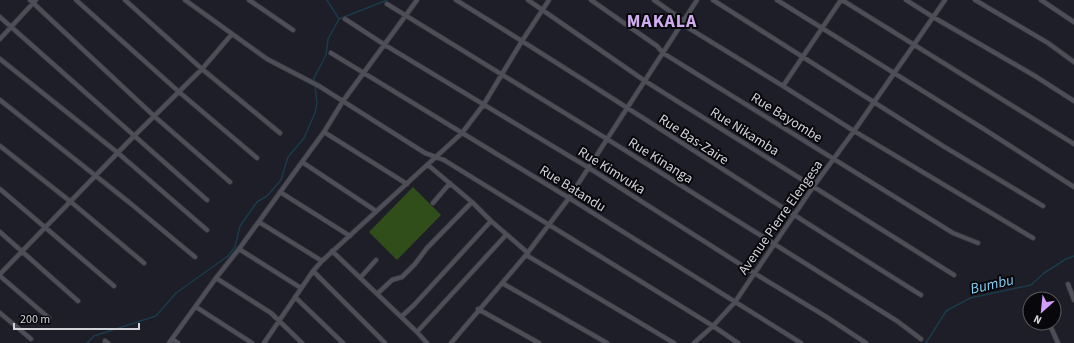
<svg xmlns="http://www.w3.org/2000/svg" width="1074" height="343" font-family="'Source Sans 3',sans-serif">
<style>
.green{fill:#304e19}
.lines{fill:none;stroke-linecap:round;stroke-linejoin:round}
.stream{stroke:#1a3b4b;stroke-width:1.5}
.street-casing{stroke:#393940;stroke-width:5.5}
.street{stroke:#4e4e59;stroke-width:4}
.labels{text-anchor:middle;stroke-width:4;stroke-linejoin:round;paint-order:stroke}
.street-label{font-size:14px;fill:#d3d3da;stroke:#08080c}
.water-label{font-size:15px;font-style:italic;fill:#85cff4;stroke:#08080c}
.district-label{font-size:18px;font-weight:bold;letter-spacing:1px;fill:#d1adf0;stroke:#08080c}
</style>
<rect width="100%" height="100%" fill="#1d1e27"/>
<path class="green" d="M413,187l28,28 -44,45 -28,-28z"/>
<g class="lines">
<path class="stream" d="M327,0l12,19
M87,343l7,-7 62,-20 20,-23 52,-37 7,-9 5,-21 17,-24 10,-6 14,-16 7,-23 16,-19 11,-25 2,-10 -3,-25 12,-23 2,-16 11,-20 48,-19
M926,343l20,-32 24,-13 61,-13 13,-12 22,-14 8,-3"/>
<g class="street-casing">
<path id="street" d="M30,0l124,116 76,66
M76,0l102,91 79,67
M125,0l77,69 78,64
M185,0l82,59 52,27 106,67 19,7 269,166 25,17
M249,0l44,30
M456,0c156,96 309,198 465,295
M528,0l117,81 309,194
M591,0l66,46 6,7 290,180 25,10
M654,0l30,21
M713,0l230,146 100,60
M777,0l210,131 87,56
M842,0l232,144
M906,0l27,17 102,59 39,25
M975,0l73,43 26,19
M1041,0l33,22
M387,4l220,135 290,182 24,18
M0,17l207,183
M345,19l40,26 204,123 165,105 71,43 41,27
M682,24l101,62 71,45 179,107
M0,39l36,-39
M331,53l238,145 232,145
M0,59l118,94 89,77
M783,86l58,-86
M0,100l130,103 65,54
M324,132l83,52
M0,146l71,56 73,61
M302,162l74,49
M428,165l44,37 19,19 37,32
M0,189l114,97
M280,192l70,44
M433,203l17,-20
M259,222l63,39
M0,232l78,69
M239,249l62,39
M332,251l85,81 10,11
M526,255l148,88
M313,271l72,72
M0,274l134,-138 68,-67 30,-35
M0,276l49,42
M216,278l55,35 31,30
M360,278l16,-18
M502,283l105,60
M1068,284l6,16
M377,294l15,-14 10,-3 13,-13 12,-16 45,-46
M1038,295l1,4
M295,297l48,46
M196,307l56,36
M478,309l61,34
M0,313l31,26
M401,317l13,-12 77,-84
M1049,323l9,20
M417,332l89,-97
M172,339l6,4
M105,341l3,2
M169,343l47,-65 23,-29 63,-87 22,-30 19,-31 74,-101
M264,343l49,-72 9,-10 140,-128 22,-29 38,-63 27,-41
M451,343l75,-88 43,-57 128,-198
M694,343l19,-17 22,-24 78,-115 41,-56 91,-131"/>
</g>
<use href="#street" class="street"/>
</g>
<g class="labels">
<g class="street-label">
<text transform="translate(787 117) rotate(32)" y="5">Rue Bayombe</text>
<text transform="translate(745 131) rotate(32)" y="5">Rue Nikamba</text>
<text transform="translate(694 139) rotate(33)" y="5">Rue Bas-Zaire</text>
<text transform="translate(661 160) rotate(32)" y="5">Rue Kinanga</text>
<text transform="translate(612 170) rotate(32)" y="5">Rue Kimvuka</text>
<text transform="translate(573 188) rotate(32)" y="5">Rue Batandu</text>
<text transform="translate(780 217) rotate(-55)" y="5">Avenue Pierre Elengesa</text>
</g>
<g class="water-label">
<text transform="translate(992 284) rotate(-13)" y="5">Bumbu</text>
</g>
<g class="district-label">
<text x="662" y="27">MAKALA</text>
</g>
</g>
<g transform="translate(1042 311) rotate(207)"><circle r="19" fill="#08080c" stroke="#59595e"/>
<path d="M0-3L7 15L0 10L-7 15Z" fill="#d29dfd"/>
<text y="-6" font-size="11" font-weight="bold" text-anchor="middle" fill="#d3d3da">N</text>
</g>
<path d="M14 323v6h125v-6" fill="none" stroke="#d3d3da" stroke-width="2"/>
<text x="20" y="323" font-size="12" fill="#d3d3da" stroke="#08080c" stroke-width="3" paint-order="stroke">200 m</text>
</svg>
